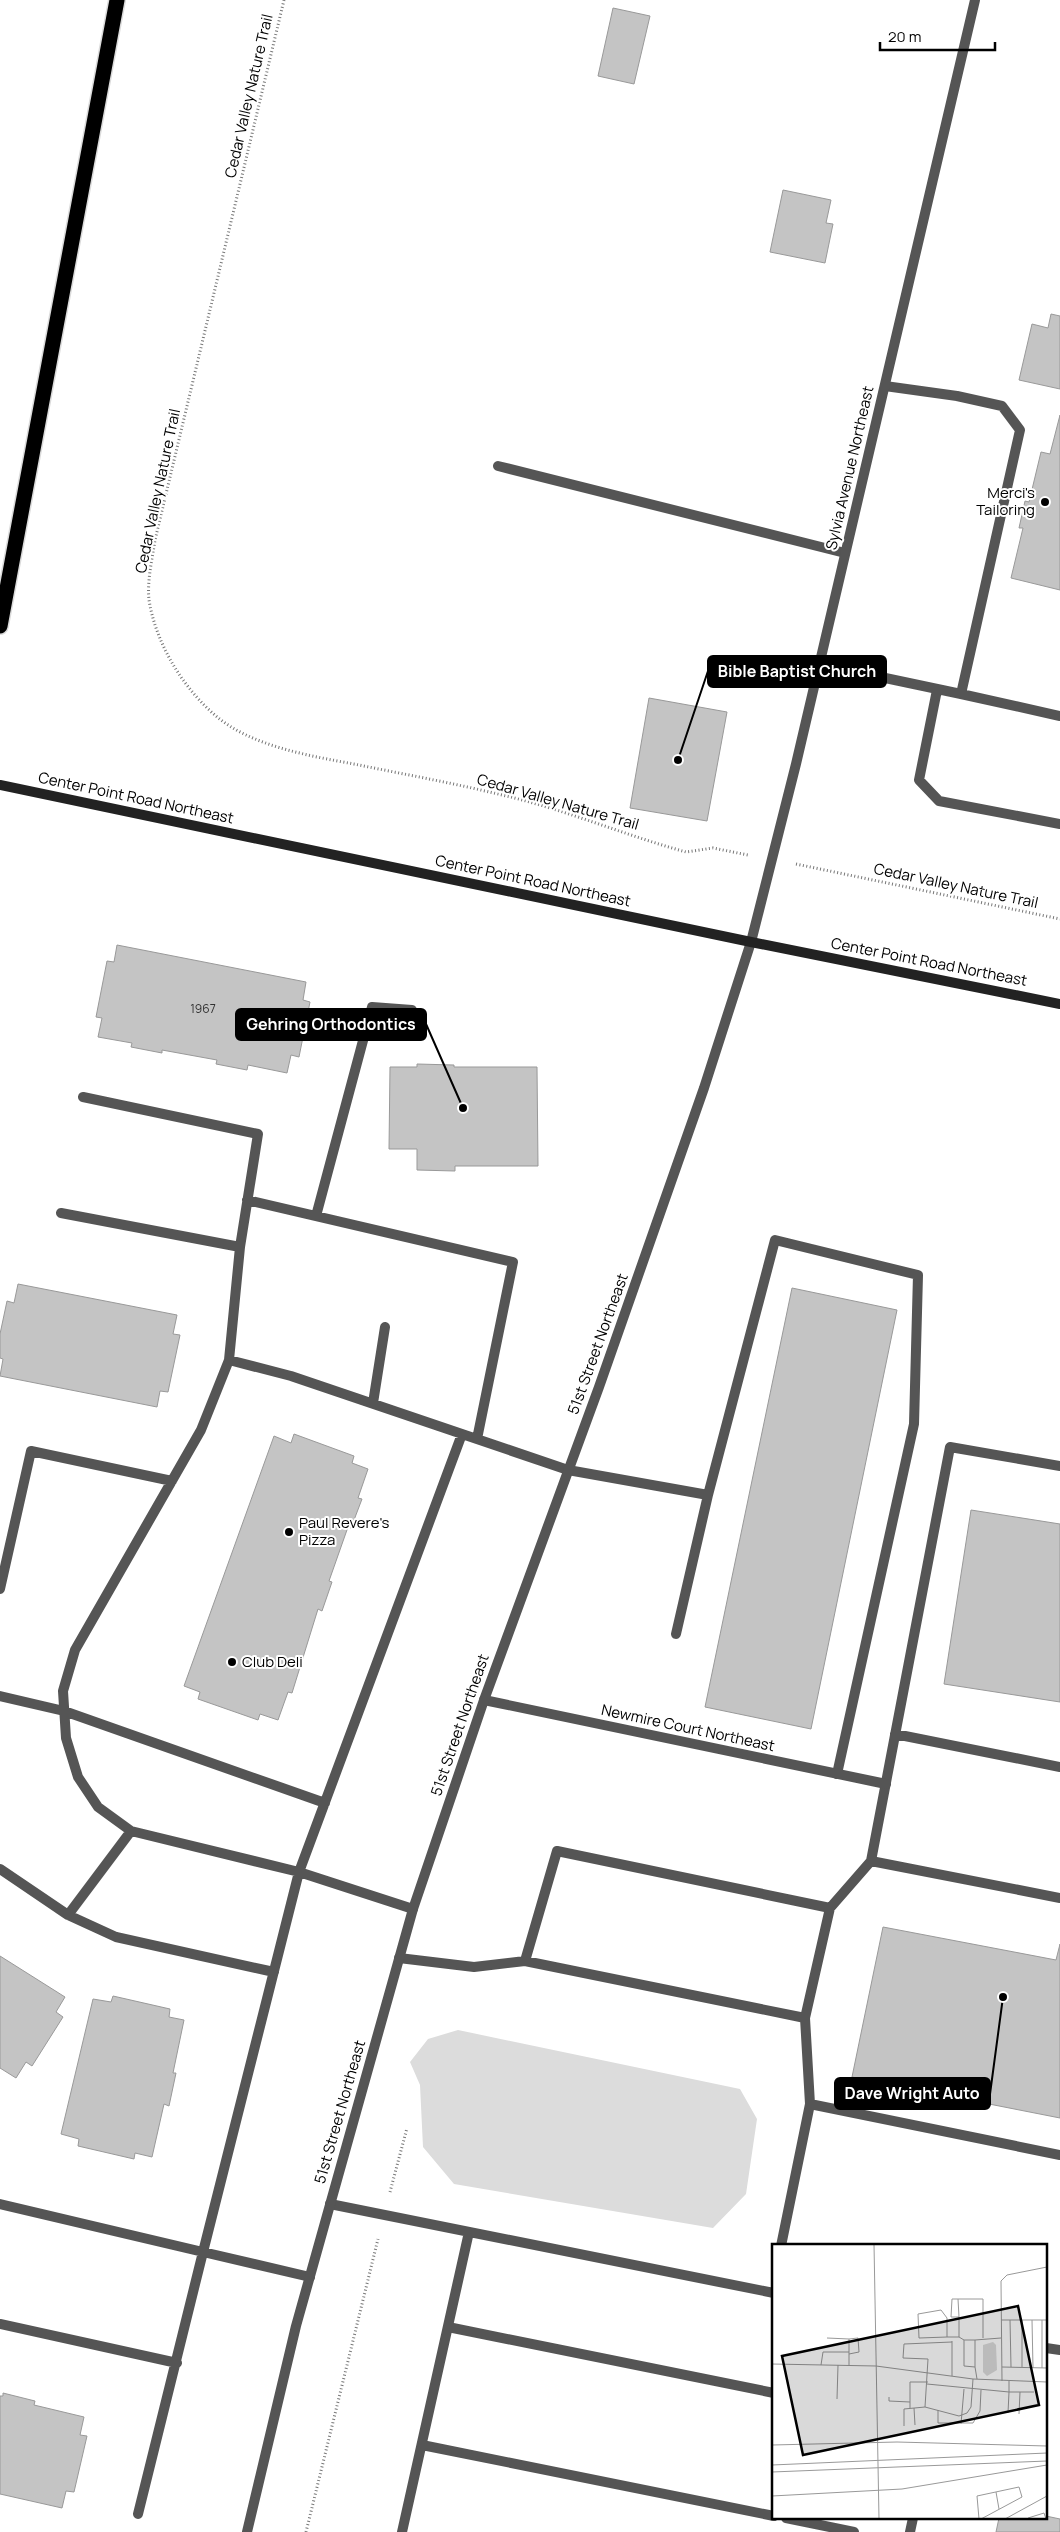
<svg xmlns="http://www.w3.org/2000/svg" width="1060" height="2532" font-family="Manrope,sans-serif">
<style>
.green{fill:#dcdcdc}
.building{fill:#c4c4c4;stroke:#999}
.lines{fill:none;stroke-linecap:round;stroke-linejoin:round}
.motorway-casing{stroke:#dbdbdb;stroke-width:18}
.path{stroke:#777;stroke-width:3;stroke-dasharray:1 2.5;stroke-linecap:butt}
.service{stroke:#555;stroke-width:10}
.minor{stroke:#555;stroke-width:10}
.tertiary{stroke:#555;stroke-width:10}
.secondary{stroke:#222;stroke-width:10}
.motorway{stroke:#000;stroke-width:15}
.poi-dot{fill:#000;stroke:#fff;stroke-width:2}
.labels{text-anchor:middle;stroke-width:4;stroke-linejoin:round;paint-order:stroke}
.number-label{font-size:12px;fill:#313131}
.street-label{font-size:15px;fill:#000;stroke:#fff}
.poi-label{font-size:15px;fill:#000;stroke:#fff;text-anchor:start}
.inset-road{fill:none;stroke:#999;stroke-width:1}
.view{fill:#000;fill-opacity:0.15;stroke:#000;stroke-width:2.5}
.inset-edge{fill:none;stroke:#000;stroke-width:2.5}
.leader{fill:none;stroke:#000;stroke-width:2}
.callout-dot{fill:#000;stroke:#fff;stroke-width:2}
.callout{fill:#000;stroke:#000;stroke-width:2}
.callout-label{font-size:16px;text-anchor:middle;font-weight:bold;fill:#fff}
</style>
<rect width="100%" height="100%" fill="#fff"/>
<path class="green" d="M458,2030l282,59 17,30 -11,75 -33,34 -259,-44 -31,-37 -3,-62 -10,-23 18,-23z"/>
<path class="building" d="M613,8l37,8 -16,68 -36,-8z
M783,190l48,10 -5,23 7,1 -8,39 -55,-11z
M1051,314l9,2v73l-41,-9 13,-56 16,4z
M1060,415v175l-49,-12 12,-50h-4l6,-27 4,1 12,-50 9,2z
M649,698l78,14 -20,109 -77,-13z
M117,945l189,37 -3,18 7,2 -11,55 -8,-2 -4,18 -39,-8 -1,5 -31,-6 1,-4 -55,-10v3l-31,-6 1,-4 -34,-6 4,-19 -6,-1 11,-56 7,1z
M417,1064l37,1v2h83l1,99h-83v5l-38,-1v-21h-28l1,-82h27z
M18,1284l159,31 -4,19 7,1 -12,57 -8,-1 -3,16 -157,-31 3,-17 -3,-1v-24l7,-33 7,2z
M792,1288l105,22 -86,419 -106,-22z
M294,1434l60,22 -2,7 16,6 -10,29 4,1 -11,29 -3,-1 -19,54 3,1 -10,29 -4,-2 -26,84 -4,-1 -10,28 -18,-6 -2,6 -60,-21 2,-7 -16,-6 90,-250 17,7z
M971,1510l89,14v178l-116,-18z
M883,1927l173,33 4,-16v174l-208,-41z
M0,1956l65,41 -9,15 7,5 -31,49 -6,-4 -10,16 -16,-10z
M113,1996l57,13 -1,8 15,3 -11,53h3l-7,33 -5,-2 -12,53 -17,-4 -1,6 -56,-13 1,-7 -18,-5 32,-135 18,3z
M3,2393l32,8 -1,4 50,12 -4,18 7,1 -13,56 -8,-1 -4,17 -62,-14v-98h3z
M1046,2516l14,3v13h-64l3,-14h47z"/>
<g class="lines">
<g class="motorway-casing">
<path id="motorway" d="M0,626l117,-626"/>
</g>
<path class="path" d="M284,0l-129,540c-3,20 -8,41 -6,60 7,44 34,88 67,116 35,30 94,40 138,48 49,10 99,19 148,31 62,14 122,40 184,57l27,-4 35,7
M796,864l264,55
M390,2192l17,-64
M306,2532l72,-293"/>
<path class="service" d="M498,466l347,87
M819,664l142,30 59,-264 -18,-24 -45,-10 -72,-10
M937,690l-18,90 20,21 121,23
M961,694l99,22
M83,1097l175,37 -18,113 -11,113 -28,70 -126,220 -12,41 3,47 12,39 20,30 33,24 168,41 114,37
M247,1200l266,62 -36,177
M61,1213l179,34
M316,1216l56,-209 40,3
M229,1360l62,16 277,94 140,25 67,-255 143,35 -4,149 -77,350
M373,1403l12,-76
M1060,1466l-110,-19 -79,414 189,37
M0,1589l31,-138 141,30
M676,1634l32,-139
M0,1696l64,15 261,92
M895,1734l165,33
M0,1869l68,46 48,22 158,35
M68,1915l63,-84
M399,1958l75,9 51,-6 32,-110 273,57 41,-47
M525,1961l280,57 25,-110
M810,2104l250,51
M0,2204l203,48 -65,262
M330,2204l444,89
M781,2246l29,-142 -5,-86
M310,2277l-107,-25 96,-380 163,-438
M0,2324l177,39
M448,2327l326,66
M1046,2348l14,2
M422,2445l352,71
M786,2518l68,14
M402,2532l67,-300
M910,2532l3,-14"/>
<path class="minor" d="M751,942l45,-178 179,-764
M484,1700l402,84"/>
<path class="tertiary" d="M247,2532l49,-206 117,-417 71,-209 115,-313 105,-299 47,-146"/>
<path class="secondary" d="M0,785l751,157 309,62"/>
<use href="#motorway" class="motorway"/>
</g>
<g class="poi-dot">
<circle cx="1045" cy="502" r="5"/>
<circle cx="289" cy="1532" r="5"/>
<circle cx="232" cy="1662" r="5"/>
</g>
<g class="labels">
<g class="number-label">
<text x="203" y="1013">1967</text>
</g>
<g class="street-label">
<text transform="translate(249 96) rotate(-77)" y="5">Cedar Valley Nature Trail</text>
<text transform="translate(850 468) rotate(-77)" y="5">Sylvia Avenue Northeast</text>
<text transform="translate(158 491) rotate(-78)" y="5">Cedar Valley Nature Trail</text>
<text transform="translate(136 798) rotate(12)" y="5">Center Point Road Northeast</text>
<text transform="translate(558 802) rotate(16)" y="5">Cedar Valley Nature Trail</text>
<text transform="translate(533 881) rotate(12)" y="5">Center Point Road Northeast</text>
<text transform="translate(956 886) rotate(12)" y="5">Cedar Valley Nature Trail</text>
<text transform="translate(929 962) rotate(11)" y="5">Center Point Road Northeast</text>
<text transform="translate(598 1344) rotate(-70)" y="5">51st Street Northeast</text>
<text transform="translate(460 1725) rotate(-71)" y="5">51st Street Northeast</text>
<text transform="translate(688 1728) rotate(12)" y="5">Newmire Court Northeast</text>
<text transform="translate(340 2112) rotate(-74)" y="5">51st Street Northeast</text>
</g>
<g class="poi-label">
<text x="1035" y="498" text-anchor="end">Merci's<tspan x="1035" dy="17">Tailoring</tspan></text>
<text x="299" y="1528">Paul Revere's<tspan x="299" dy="17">Pizza</tspan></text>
<text x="242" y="1667">Club Deli</text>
</g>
</g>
<g transform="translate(772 2244)">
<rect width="275" height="275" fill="#fff"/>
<path d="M221,98l3,3 1,25 -10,6 -4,-4v-27z" fill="#dcdcdc"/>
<path class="inset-road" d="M102,0l5,275M186,55h25v39M229,76h46M238,76l1,47M250,76v47M260,76l1,48M270,76v48M175,93v-19l-6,-8 -23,4 1,24 28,-1h12v-20l-1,-18h-6l-1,18h8M187,93l5,3v26l11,1 2,12M55,94l22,1M192,96h11v27M203,96l26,-2M180,97v35M77,108v-13l9,-1 1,14 -10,2M0,120l104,2 97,13 74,3M49,121l2,-13h26v14M230,123l45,1M230,137l-1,-100 6,-6 40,-8M155,140l82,8v-11M117,153v4l21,1M65,155l1,-34M153,163l3,-48 -25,-1 1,-14 48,-2M138,164v-26h18M142,164l1,17M166,166v13h35l7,-12 1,-21M236,169l1,-21h25M247,170l1,-22M189,180l3,-35M132,182v-17l21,-2 34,9 8,-3 4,-6 2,-28M0,201l125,-3 150,4M0,221l275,-12M0,228l275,-11M224,248l3,17M0,252l130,-7 145,-24M256,274l16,-5 2,6M207,275l-2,-23 42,-9 3,10 -41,22M233,275l42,-23"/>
<path class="view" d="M246,62l21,99 -236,50 -21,-99z"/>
<rect width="275" height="275" class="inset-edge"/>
</g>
<path class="leader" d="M678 760L708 671M463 1108L426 1024M1003 1997L990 2094"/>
<g class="callout-dot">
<circle cx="678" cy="760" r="5"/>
<circle cx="463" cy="1108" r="5"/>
<circle cx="1003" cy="1997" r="5"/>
</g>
<g class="callout">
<rect x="708" y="656" width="178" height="31" rx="5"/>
<rect x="236" y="1009" width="190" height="31" rx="5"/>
<rect x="835" y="2078" width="155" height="31" rx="5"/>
</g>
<g class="callout-label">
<text x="797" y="677">Bible Baptist Church</text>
<text x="331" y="1030">Gehring Orthodontics</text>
<text x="912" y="2099">Dave Wright Auto</text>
</g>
<path d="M880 42v8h115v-8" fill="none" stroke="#000000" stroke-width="2.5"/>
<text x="888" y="42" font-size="15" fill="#000000" stroke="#ffffff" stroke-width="4" paint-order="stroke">20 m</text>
</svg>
